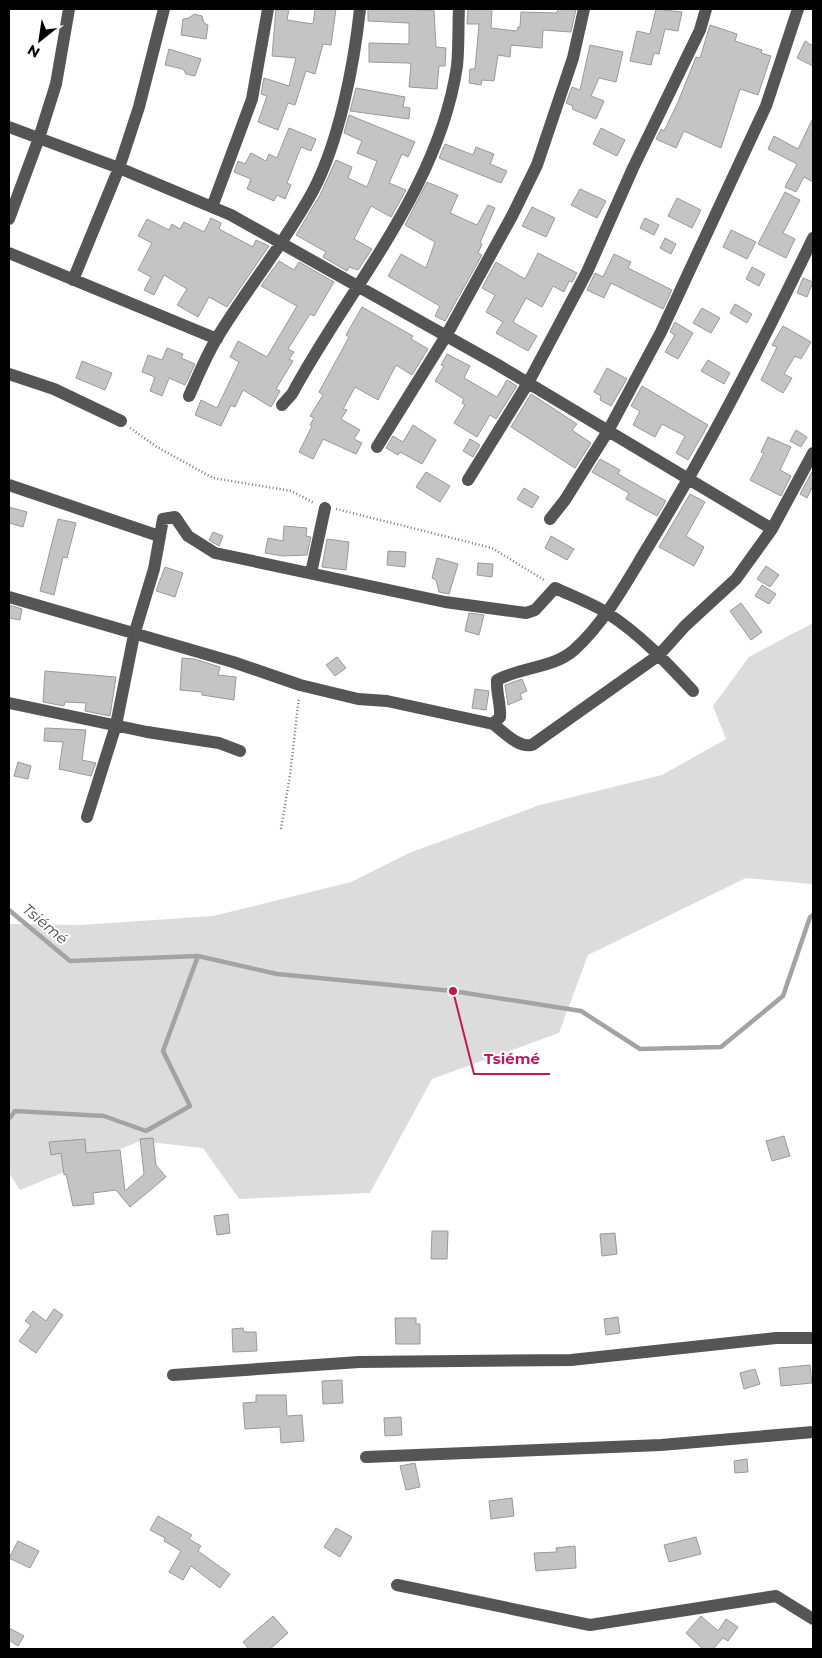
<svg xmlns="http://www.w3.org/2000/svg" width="822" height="1658" font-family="Montserrat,sans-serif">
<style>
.green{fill:#dcdcdc}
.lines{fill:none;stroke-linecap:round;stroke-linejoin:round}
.stream{stroke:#a3a3a3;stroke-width:4.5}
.building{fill:#c4c4c4;stroke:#999}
.path{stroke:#777;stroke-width:2.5;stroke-dasharray:1 2.5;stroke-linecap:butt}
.minor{stroke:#555;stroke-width:12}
.labels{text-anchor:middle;stroke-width:4;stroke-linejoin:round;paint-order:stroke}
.water-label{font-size:15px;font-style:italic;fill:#444;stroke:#fff}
.leader{fill:none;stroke:#c2185b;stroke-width:2}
.callout-dot{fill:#c2185b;stroke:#fff;stroke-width:2}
.callout-label{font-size:15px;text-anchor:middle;font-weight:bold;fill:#c2185b;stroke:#fff;stroke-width:4;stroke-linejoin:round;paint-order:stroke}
</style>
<rect width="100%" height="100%" fill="#fff"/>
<path class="green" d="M813,623v261l-67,-6 -158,77 -29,78 -127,46 -62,114 -131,6 -36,-51 -63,-7 -120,49 -11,-17v-249l72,1 132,-9 138,-34 58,-29 131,-48 122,-30 64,-36 -13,-33 36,-49z"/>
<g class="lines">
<path class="stream" d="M9,910l61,51 128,-5 79,18 176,17 128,20 59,38 81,-2 62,-51 27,-79 3,-2
M9,1119l6,-8 89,5 42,15 44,-25 -27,-55 35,-95"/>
</g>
<path class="building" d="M276,9h13l-2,11 26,4 2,-15h21l-5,36 -8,-1 -8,30 -9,-3 -11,34 -7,-2 -10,27 -20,-8 9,-26 -6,-2 3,-16 25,8 7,-28 -24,-2z
M368,9l66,1 2,37 10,1 -1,18h-6l-2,23 -28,-2 2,-23 -3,-1 -39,-1v-19l40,1v-21l-41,-2z
M468,9h24l-1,19 26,3 1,-4h2l1,-15 36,1 1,-4h18l-5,23 -28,-2 -1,18 -31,-3 -1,12 -12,-2 -4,26 -12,-1 -1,5 -12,-2 1,-14h5l4,-45h-12z
M656,9l26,3 -4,19 -13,-2 -6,25 -5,-1 -3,12 -21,-4 7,-30 13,3z
M194,14l8,2 2,7 4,2 -2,14 -25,-4 2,-16 6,-1z
M710,25l27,9 -2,7 27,9 -1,3 10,3 -13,39 -18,-6 -19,59 -37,-17 -8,17 -20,-9 5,-10 3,2 14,-29 18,-45 4,1z
M805,41l8,5v20l-16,-8z
M590,45l33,7 -7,30 -17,-4 -8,18 13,5 -8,18 -24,-10 1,-3 -7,-3 6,-16 8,3z
M169,49l32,10 -6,17 -9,-2 -3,-5 -18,-4z
M356,88l49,9 -2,10 7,1 -1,11 -59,-8z
M349,115l66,27 -7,15 -6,-3 -13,29 17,7 -1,2 -14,25 -20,-11 -17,33 18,10 -14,21 -9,-3 -2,4 -24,-14 3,-5 -30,-17 24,-40 16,-35 16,7 -4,11 19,9 10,-26 -20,-8 5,-12 -18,-8z
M813,118v64l-9,-5 -8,15 -11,-5 12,-23 -29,-15 6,-13 24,13z
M289,128l27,11 -5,12 -10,-4 -14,36 4,2 -6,14 -8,-4 -3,6 -27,-12 4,-10 -17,-7 4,-11 7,3 6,-11 15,8 3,-7 8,4z
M601,128l24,12 -8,16 -24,-12z
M445,144l28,11 3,-8 18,7 -4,10 17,7 -6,12 -62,-25z
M427,182l31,13 -8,18 27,12 11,-20 7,3 -15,35 2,1 -4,9 4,2 -37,66 -10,-5 5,-10 -52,-30 13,-22 25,14 9,-26 -30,-17z
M580,189l26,12 -9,17 -26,-13z
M785,192l15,8 -17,33 12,6 -9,19 -28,-14z
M677,198l24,12 -9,18 -24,-12z
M532,207l23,11 -9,19 -24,-11z
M211,218l10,5 -2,6 34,18 3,-7 13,6 -42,61 -18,-10 -11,20 -21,-12 10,-16 -23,-14 -10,20 -10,-5 7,-13 -13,-7 14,-27 -14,-7 9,-17 22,11 3,-6 8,5 4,-7 20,10z
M645,218l14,7 -5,10 -14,-7z
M731,230l25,12 -9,17 -24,-12z
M665,238l11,6 -5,10 -11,-6z
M538,253l39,20 -5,9 -3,-1 -5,11 -11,-6 -11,21 -16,-9 -13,24 24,14 -9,15 -32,-18 7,-11 -17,-10 9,-17 -13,-7 14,-26 29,17z
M614,254l17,8 -3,6 44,22 -9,19 -52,-26 -7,15 -17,-8 8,-17 8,4z
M279,261l15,9 5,-8 35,20 -20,34 -4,-2 -22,35 6,3 -5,7 4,2 -17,28 4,2 -9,16 -28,-17 -8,17 -4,-2 -10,21 -26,-11 6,-15 16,8 22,-46 -9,-5 8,-16 29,16 30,-51 -36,-20z
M752,267l13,7 -6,12 -13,-7z
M803,278l10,4 -6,15 -10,-4z
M735,304l17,10 -5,9 -17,-10z
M362,307l51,29 -2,3 17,10 -16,26 -16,-10 -18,35 -23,-13 -12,22 4,1 -6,9 19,11 -6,9 8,4 -6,11 -33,-15 -10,20 -14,-7 13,-26 -2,-1 4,-7 -4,-2 13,-21 -4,-3 30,-55 -3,-2z
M702,308l18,10 -9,15 -18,-10z
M675,322l18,11 -15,26 -13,-7 10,-17 -5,-3z
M783,326l28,16 -10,17 -6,-3 -11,18 8,4 -9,15 -22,-13 16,-33 -5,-2z
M167,348l16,6 -2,4 14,6 -10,21 -16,-7 -7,18 -12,-5 5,-14 -13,-5 6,-17 14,5z
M447,354l23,12 -6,12 33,19 10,-17 10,6 -21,33 -6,-4 -13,22 -23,-14 11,-18 -3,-2 2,-4 -29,-18 9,-15 -3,-1z
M708,360l22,13 -6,11 -23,-13z
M82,361l30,12 -7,17 -29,-12z
M607,368l20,11 -16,27 -11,-6 1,-4 -7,-4z
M642,386l66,39 -20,35 -12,-7 9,-17 -23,-12 -7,13 -22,-12 7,-14 -9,-5z
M531,394l46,30 -5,6 19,13 -16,25 -64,-41z
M413,425l23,15 -14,24 -22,-12 -2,3 -12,-7 7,-12 10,6z
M796,430l11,7 -6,10 -11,-6z
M768,437l23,10 -11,23 11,6 -10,20 -31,-16 14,-27 -3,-1z
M470,439l10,6 -7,12 -10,-6z
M600,459l20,11 -2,4 48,27 -9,15 -31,-17 3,-6 -37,-21z
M813,470v16l-6,12 -7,-4z
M426,472l24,14 -10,16 -24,-15z
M524,488l15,9 -7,11 -15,-9z
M690,494l15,8 -19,34 18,11 -10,19 -35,-19z
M9,507l18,5 -4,15 -14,-4z
M58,519l18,4 -9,35 -4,-1 -9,38 -14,-4z
M284,526l23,2 -1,8 5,1 -4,18 -24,1 -18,-3 3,-15 15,3z
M213,532l10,4 -4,10 -10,-6z
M551,536l23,13 -7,11 -22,-12z
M327,539l22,3 -3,28 -24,-3z
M388,551l18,1 -1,15 -18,-2z
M437,558l21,6 -9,30 -10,-2 -3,-12 -4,-2z
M478,563l15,1 -1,13 -15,-2z
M766,566l13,9 -9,12 -13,-8z
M165,567l18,6 -8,24 -19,-6z
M762,585l14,9 -7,10 -14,-8z
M741,603l21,29 -11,8 -21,-29z
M9,605l13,4 -2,11 -11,-2z
M469,613l15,2 -5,20 -14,-4z
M337,657l9,11 -11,8 -9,-11z
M182,658l12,1 26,8 -2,8 18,2 -2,23 -32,-5v-3l-22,-2z
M45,671l71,6 -6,39 -25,-5 1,-8 -21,-1 -1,4 -21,-4z
M522,679l5,12 -7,3 2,5 -14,6 -3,-20z
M475,689l14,2 -3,19 -14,-2z
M45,728l41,2 -4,30 14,3 -5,13 -32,-7 4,-27 -19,-1z
M18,762l13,4 -3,13 -14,-3z
M784,1136l6,20 -18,5 -6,-20z
M153,1138l3,27 10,12 -36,30 -14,-17 -23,3 1,11 -21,2 -7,-32 -2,1 -3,-22 -10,2 -2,-13 36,-3 1,14 34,-3 5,41 19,-17 -4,-35z
M228,1214l2,19 -13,2 -3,-19z
M432,1231h16l-1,28h-16z
M615,1233l2,21 -15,2 -2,-22z
M54,1309l9,6 -27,38 -17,-12 12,-16 -6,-4 8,-10 13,10z
M618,1317l2,16 -14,2 -2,-16z
M395,1318h21v6h4v20h-24z
M243,1328l1,4h12l1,19 -24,1 -1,-23z
M810,1365l2,18 -31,3 -2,-18z
M755,1369l5,15 -16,5 -4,-16z
M342,1380l1,23 -20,1 -1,-23z
M256,1395h30l1,21 15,-1 2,26 -23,2 -1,-16 -35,2 -2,-26 13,-1z
M401,1417l1,18 -17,1 -1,-18z
M747,1459l1,13 -13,1 -1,-12z
M415,1463l5,24 -14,3 -6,-24z
M512,1498l2,18 -23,3 -2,-18z
M158,1516l34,19 -3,4 12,7 -3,5 32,23 -10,14 -29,-22 -8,14 -14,-8 12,-21 -17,-10 1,-3 -15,-8z
M336,1528l16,9 -12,20 -16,-10z
M696,1537l5,17 -32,8 -5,-17z
M18,1541l21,10 -9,17 -21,-10z
M575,1546l1,22 -40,3 -2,-18 23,-1 -1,-4z
M273,1616l15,17 -18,16h-21l-6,-7z
M701,1616l17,15 8,-12 12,8 -10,14 -5,-3 -10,11h-10l-17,-16z
M9,1628l15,8 -6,10 -9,-6z"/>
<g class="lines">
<path class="path" d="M130,428l27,19 56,31 78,13 23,12
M336,509l156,39 52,32
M281,829l9,-54 9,-78"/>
<path class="minor" d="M9,127l110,41 112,47 267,150 274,164
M212,207l40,-108 16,-90
M9,219l30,-81 17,-54 13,-75
M9,253l208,86
M73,280l46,-112 20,-61 25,-98
M9,374l45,15 67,32
M189,396c9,-20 17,-40 28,-58 30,-50 68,-95 96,-147 26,-49 41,-126 47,-182
M282,405l10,-11c57,-106 147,-205 165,-328 2,-19 1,-39 2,-57
M377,447l69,-111 66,-120 25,-51 36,-107 11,-49
M468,480l60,-97 59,-111 46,-104 67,-138 6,-21
M9,485l150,51
M550,519l15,-19 43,-69 53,-99 105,-226 32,-97
M311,573l14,-65
M9,597l224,65 67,23 58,14 29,2 106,23 7,-7c1,-13 -4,-24 -3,-37 24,-13 57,-12 77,-30 32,-29 53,-69 75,-105 61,-99 114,-203 164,-307
M9,703l138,29 72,11 21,8
M493,724c11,8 25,24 39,21l127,-90 26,-29 51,-47 36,-50 41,-76
M87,817l29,-92 18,-90 20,-66 9,-50 12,-2 13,19 27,17 230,49 81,11 9,-3 20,-22c17,8 36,15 52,25 33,21 60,50 86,78
M173,1375l186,-13 212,-2 205,-22h37
M366,1457l295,-12 152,-13
M397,1585l193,40 186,-29 37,23"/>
</g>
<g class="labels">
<g class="water-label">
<text transform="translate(45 924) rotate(40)" y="5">Tsiémé</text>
</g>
</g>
<path class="leader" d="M453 991L474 1074H550"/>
<circle class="callout-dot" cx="453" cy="991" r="5"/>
<g class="callout-label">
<text x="512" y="1064">Tsiémé</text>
</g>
<rect width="822" height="1658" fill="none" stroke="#000000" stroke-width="20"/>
<g transform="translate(40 40) rotate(210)" stroke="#ffffff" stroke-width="4" paint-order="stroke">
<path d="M0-4L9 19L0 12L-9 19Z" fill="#000000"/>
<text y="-8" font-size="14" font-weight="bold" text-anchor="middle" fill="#000000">N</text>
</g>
</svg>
